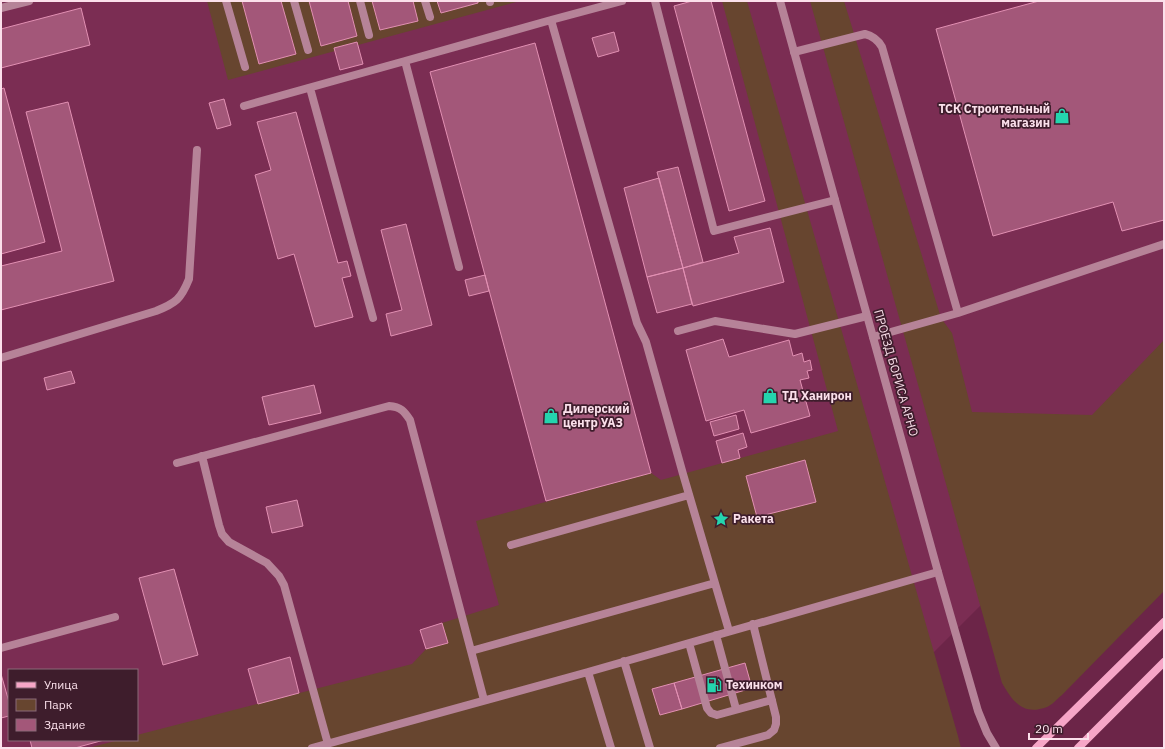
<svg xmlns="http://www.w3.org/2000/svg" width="1165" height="749" font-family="'IBM Plex Sans',sans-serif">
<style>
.built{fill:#7b2d53;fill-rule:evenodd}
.green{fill:#67452f}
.building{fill:#a35779;stroke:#e290b3}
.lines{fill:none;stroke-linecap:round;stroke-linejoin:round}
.service{stroke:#b68398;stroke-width:8}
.minor{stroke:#b68398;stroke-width:8}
.secondary{stroke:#f6a6c7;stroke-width:8}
.labels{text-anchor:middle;stroke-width:3.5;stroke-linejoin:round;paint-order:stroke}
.poi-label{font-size:12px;font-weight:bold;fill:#fbe0eb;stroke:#3e1d2c;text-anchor:start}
.street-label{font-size:12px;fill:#fbe0eb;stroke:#3e1d2c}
</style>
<rect width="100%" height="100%" fill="#6c2548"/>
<path class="built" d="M1,1h1163v421l-326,326h-837zM9,670h128v70h-128z"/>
<path class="green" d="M207,1h313l-162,44 -1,-3 -22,6v3l-107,29z
M722,1h25l211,735 3,12h-873l31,-8h18v-5l275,-71 14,-15 22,-6 -6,-20 57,-18 -23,-84 175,-48 10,7 177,-49z
M810,1h34l97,317 11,15 20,79 120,3 72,-75v251l-102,104c-5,4 -10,10 -15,12 -24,9 -34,-5 -45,-24z"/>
<path class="building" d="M242,1h39l15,53 -37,10z
M309,1h39l9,35 -36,10z
M372,1h41l5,20 -38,9z
M437,1h41v2l-37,10z
M692,1h19l54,200 -36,10 -55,-205z
M1039,1h125v219l-42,11 -9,-29 -120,34 -57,-207z
M81,8l9,37 -89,23v-39z
M614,32l5,19 -21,6 -6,-19z
M357,42l6,22 -23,6 -6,-22z
M535,43l116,430 -105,28 -116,-429z
M4,88l41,154 -44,12v-165z
M224,99l7,26 -14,4 -8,-26z
M68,102l46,179 -113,29v-44l61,-15 -36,-139z
M296,112l42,151 9,-2 4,15 -9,2 11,39 -38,10 -21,-73 -16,5 -23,-84 16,-5 -14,-48z
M678,167l25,95 -20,6 -26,-96z
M659,178l24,90 -36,9 -23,-89z
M406,224l26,101 -41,11 -5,-22 16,-4 -21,-80z
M770,228l14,54 -91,24 -10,-38 56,-15 -5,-16z
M683,268l9,36 -35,9 -10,-36z
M485,275l4,16 -20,5 -4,-16z
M723,339l6,18 60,-17 4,16 9,-3 2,9 6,-2 2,10 -5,1 2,7 -9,2 10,36 -59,17 -7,-23 -38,11 -20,-71z
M71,371l4,12 -28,7 -3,-12z
M314,385l7,28 -52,12 -7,-28z
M736,415l3,14 -25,7 -4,-14z
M743,433l4,14 -9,3 2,8 -18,5 -6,-22z
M805,460l11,42 -59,15 -11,-41z
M297,500l6,26 -31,7 -6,-26z
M174,569l24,86 -35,10 -24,-87z
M442,623l6,20 -22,6 -6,-19z
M290,657l9,36 -41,11 -10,-35z
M745,663l7,25 -70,21 -8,-26z
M1,674l8,28v14l-8,2z
M674,683l8,26 -22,6 -8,-26z
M30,740h74l-29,8h-43z"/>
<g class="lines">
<path class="service" d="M226,1l19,66
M294,1l14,49
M360,1l9,34
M425,1l5,16
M490,1v1
M655,1l59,230 121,-31
M1,8l28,-7
M551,20l86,303 9,19 37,132 46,157
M794,52l71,-18c8,2 13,6 17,13l76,266
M310,88l63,230
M244,106l161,-45
M459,267l-54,-206 146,-41 71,-19
M678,331l37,-10 80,13 72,-18
M873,337l85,-24 206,-69
M1,358l155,-47c20,-8 25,-12 33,-32l8,-129
M202,456l17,69 3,9 7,8 38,21 12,13 5,9 44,159
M177,463l212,-57c12,1 15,5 21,14l74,280
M511,545l178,-50
M716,635l20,74
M689,643l18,65 4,5 6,2 55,-15
M1,648l114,-31
M471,651l244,-68
M624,661l26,87
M312,748l276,-76
M611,748l-23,-76 350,-100
M720,748l48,-13 6,-5 2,-6v-7l-23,-93"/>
<path class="minor" d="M780,1l158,571 40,139 9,22 9,15"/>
<path class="secondary" d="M1036,748l128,-126
M1078,748l86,-86"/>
</g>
<defs>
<g id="shop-bare" transform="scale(1.2)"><path d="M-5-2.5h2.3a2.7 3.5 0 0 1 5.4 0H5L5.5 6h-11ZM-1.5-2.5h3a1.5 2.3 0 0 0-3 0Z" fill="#24d5ae" stroke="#3e1d2c" stroke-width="2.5" paint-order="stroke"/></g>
<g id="sight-bare" transform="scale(1.2)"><path d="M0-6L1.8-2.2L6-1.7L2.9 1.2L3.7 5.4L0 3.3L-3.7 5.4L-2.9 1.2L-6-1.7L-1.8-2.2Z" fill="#24d5ae" stroke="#3e1d2c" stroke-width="2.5" paint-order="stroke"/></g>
<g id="fuel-bare" transform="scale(1.2)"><path d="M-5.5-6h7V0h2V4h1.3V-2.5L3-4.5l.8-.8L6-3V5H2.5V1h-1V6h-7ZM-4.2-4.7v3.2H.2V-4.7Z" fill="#24d5ae" stroke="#3e1d2c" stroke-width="2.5" paint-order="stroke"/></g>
</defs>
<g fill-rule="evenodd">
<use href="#shop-bare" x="1062" y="116"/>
<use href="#shop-bare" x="770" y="396"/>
<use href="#shop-bare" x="551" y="416"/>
<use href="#sight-bare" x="721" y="519"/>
<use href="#fuel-bare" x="714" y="685"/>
</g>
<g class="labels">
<g class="poi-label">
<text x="1050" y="113" text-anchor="end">ТСК Строительный<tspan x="1050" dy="14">магазин</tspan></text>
<text x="782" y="400">ТД Ханирон</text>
<text x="563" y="413">Дилерский<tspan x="563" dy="14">центр УАЗ</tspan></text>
<text x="733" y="523">Ракета</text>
<text x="726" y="689">Техинком</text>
</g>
<g class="street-label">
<text transform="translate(896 373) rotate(74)" y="4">ПРОЕЗД БОРИСА АРНО</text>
</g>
</g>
<rect width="1165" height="749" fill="none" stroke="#fbe0eb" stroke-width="4"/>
<rect x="8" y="669" width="130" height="72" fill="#3e1d2c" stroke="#8a6b78"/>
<rect x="16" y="682" width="20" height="6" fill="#f6a6c7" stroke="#8a6b78"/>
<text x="44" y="689" font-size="12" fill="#fbe0eb">Улица</text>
<rect x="16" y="699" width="20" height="12" fill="#67452f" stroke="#8a6b78"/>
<text x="44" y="709" font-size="12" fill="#fbe0eb">Парк</text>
<rect x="16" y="719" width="20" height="12" fill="#a35779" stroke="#8a6b78"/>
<text x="44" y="729" font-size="12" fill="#fbe0eb">Здание</text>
<path d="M1029 733v6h59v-6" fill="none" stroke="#fbe0eb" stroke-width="2"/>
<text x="1035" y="733" font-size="12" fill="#fbe0eb" stroke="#3e1d2c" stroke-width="3" paint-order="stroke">20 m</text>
</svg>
